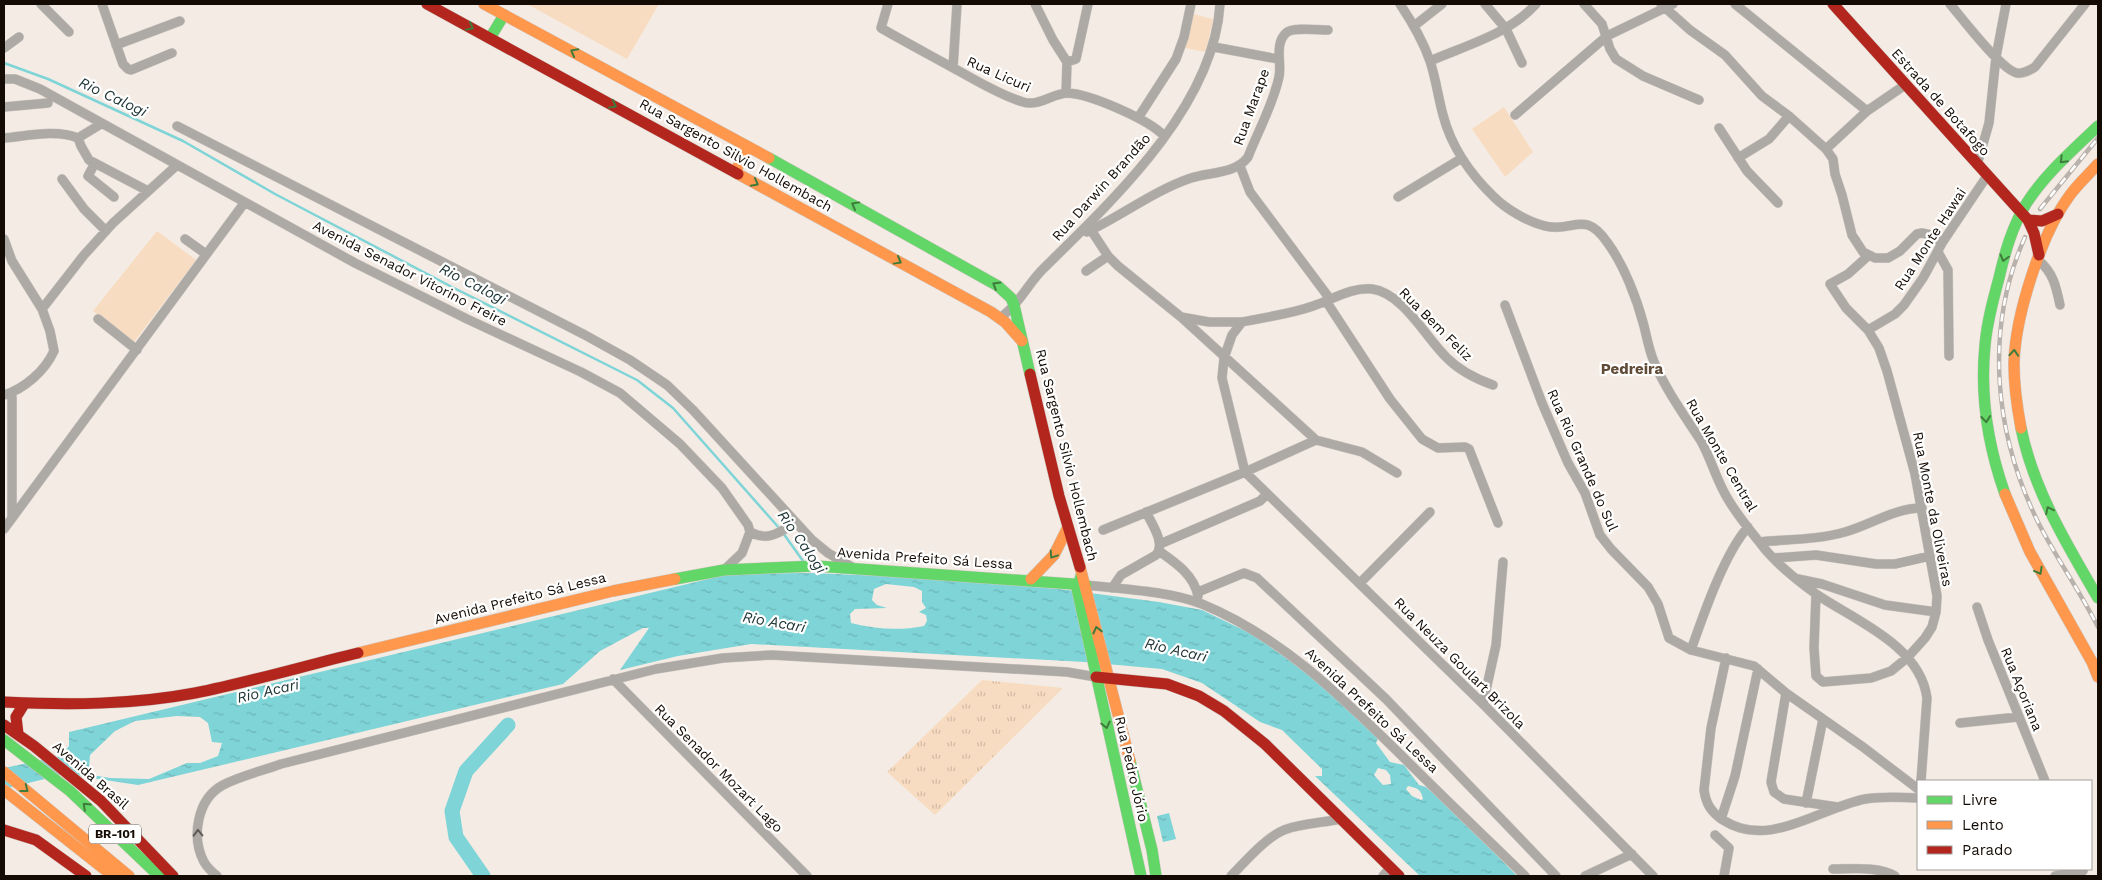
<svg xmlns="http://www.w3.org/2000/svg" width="2102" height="880" font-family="'Work Sans',sans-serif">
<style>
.grass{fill:url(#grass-tufts)}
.pitch{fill:#f8dcc1}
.water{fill:url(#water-ripples);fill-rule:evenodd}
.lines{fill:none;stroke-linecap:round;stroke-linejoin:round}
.stream{stroke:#7ed4d7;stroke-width:2.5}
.river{stroke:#7ed4d7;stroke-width:15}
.street-casing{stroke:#cec8c2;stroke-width:10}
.fast-casing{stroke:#cec8c2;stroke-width:12}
.slow-casing{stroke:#cec8c2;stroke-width:12}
.jam-casing{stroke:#cec8c2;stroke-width:12}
.street{stroke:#ada9a5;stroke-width:9}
.fast{stroke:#63d668;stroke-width:11}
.slow{stroke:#ff974d;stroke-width:11}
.jam{stroke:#b3261e;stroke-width:11}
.rail-casing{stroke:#b8b1ac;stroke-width:4.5}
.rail{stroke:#fff;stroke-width:2.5;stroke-dasharray:8;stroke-linecap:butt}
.oneway{stroke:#3f7b3b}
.oneway2{stroke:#605a54}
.labels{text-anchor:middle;stroke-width:4.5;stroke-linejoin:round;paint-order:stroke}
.shield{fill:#fff;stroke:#5a544f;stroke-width:1}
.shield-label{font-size:12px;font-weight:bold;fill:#130b04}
.street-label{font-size:14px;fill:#130b04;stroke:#fff}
.water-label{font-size:15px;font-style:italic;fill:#203738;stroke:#fff}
.neighbourhood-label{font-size:15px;font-weight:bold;fill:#604b37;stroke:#fff}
</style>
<defs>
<pattern id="grass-tufts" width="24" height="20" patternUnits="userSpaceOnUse" patternTransform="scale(1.25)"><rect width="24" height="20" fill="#f8dcc1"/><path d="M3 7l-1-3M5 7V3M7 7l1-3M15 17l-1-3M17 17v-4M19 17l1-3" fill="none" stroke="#d4bba4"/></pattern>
<pattern id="water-ripples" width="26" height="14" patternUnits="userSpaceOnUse" patternTransform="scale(1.25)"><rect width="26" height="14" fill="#7ed4d7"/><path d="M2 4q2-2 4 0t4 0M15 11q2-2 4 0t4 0" fill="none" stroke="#6cb5b7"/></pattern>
</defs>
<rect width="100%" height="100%" fill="#f4ece4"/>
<path class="grass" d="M982,680l81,8 -128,127 -48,-43z"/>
<path class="pitch" d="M527,4h132l-32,55z
M1193,14l20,5 -7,33 -21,-4z
M1504,107l29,45 -28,25 -33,-48z
M157,231l39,29 -62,82 -41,-31z"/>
<path class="water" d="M811,573l97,4 151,12 100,13 43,8 58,28 71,51 48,47 -3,7 14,19 14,3 15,20 7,2 30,26 61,63h-97l-105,-100h7v-7l-40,-39 -22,-8 -58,-39 -40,-14 -77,-7 -334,-18 -73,12 -58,14 29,-42h-6l-43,23 -37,33 -425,101 -73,-11 -61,15v-21l57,-12 8,-10v-14l660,-158zM886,584l28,3 8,4v11l4,6 -7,4 7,3 1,6 -3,5c-25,5 -49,3 -73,-3l-1,-9 5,-5 32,-1 -10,-3 -5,-5 2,-11zM177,716l23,1 8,6 4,19 10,1 -4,13 -18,7h-13l-38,16 -39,-1 -24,-4 3,-6 1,-13 25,-24 20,-10zM1378,768l8,2 4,5 1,9 -8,1 -9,-10zM1408,786c9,2 13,3 15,13l-2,1 -9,-4 -6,-7z
M1169,813l7,26 -13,3 -6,-26z"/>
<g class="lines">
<path class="stream" d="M4,63l44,16 135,62 92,53 177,93 185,93 36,28 107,121
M783,533l20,28"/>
<path class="river" d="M483,876l-27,-39 -4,-26 14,-40 42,-46"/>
<g class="street-casing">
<path id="street" d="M41,4l28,28
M102,4l21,60 5,5 3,1 41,-17
M888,4l-7,24c24,14 49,27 74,41 21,11 44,26 68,33 16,5 30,-9 45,-9 22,1 82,27 96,43
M1035,4l18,36 14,22
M1400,4c12,18 23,37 30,57 6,18 8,36 13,54 8,31 28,60 51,82 12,12 34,25 51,29 28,7 39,-17 62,16 17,23 30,57 37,84 3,12 5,24 10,36 12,28 30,53 47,79 9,16 14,34 23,51 10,20 26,38 40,56 14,17 34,33 52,46 38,26 104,51 111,104l-6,83
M1485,4l21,25 16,34
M1584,4l18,20 8,25 6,10 27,17 56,24
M1661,4l29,26 35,25 37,41 27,20 37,33 7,10 2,15 7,21 10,40 11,17 12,6h13l12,-7 17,-17 5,-1 9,2 11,8
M1735,4l132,107
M1950,4c12,14 51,66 67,69 7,1 13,-3 18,-6l50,-63
M1414,26l28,-22
M116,45l64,-24
M1214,47l64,12
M4,48l15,-11
M1430,61c37,-16 79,-27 106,-57
M953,68l4,-64
M4,79h11l25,10 315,174 112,56 114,53 39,21 60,51 42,44 26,37 2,7 -8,21 -18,17
M1066,93l1,-31 9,-3 12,-55
M4,107l44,-4
M1515,115l92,-79 66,-32
M1138,118l38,-59 8,-22 7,-33
M177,126l408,209 45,25 37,25 26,25 119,130 16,13 24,14
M1719,128l28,43 31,32
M4,138c23,-2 52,-9 74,0l23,-14
M78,138l3,8 8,14 59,31
M1826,149l41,-38 38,-26
M1738,158l31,-19 20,-23
M95,163l-7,13 26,21
M1977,165l12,-42 7,-66 10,-53
M1240,166l10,26 80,107
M62,179l22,30 22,22
M1398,197l64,-39
M1091,230l17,26 10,10 63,51 135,123 46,12 35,21
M1087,232c36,-17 66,-41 104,-54 18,-6 45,-4 57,-21 10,-26 25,-52 31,-80 3,-13 -5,-33 7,-44 6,-6 33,-3 42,-3
M4,239l8,22 30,48 8,22 4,20c-9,20 -30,38 -50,44
M185,239l21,15
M1938,252l10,18 1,86
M2038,260c15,12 18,26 22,45
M1086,271l22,-15
M1326,301l64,98 32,40 16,9 27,-1 4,2 29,74
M1505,305l37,98 26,60 17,30 15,42 11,14 37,38 10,17 11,34 22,12 63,16 32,27 77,54 55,42
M42,309l42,-54 29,-32 63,-57
M1181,317l28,5h33l-10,13 -8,23 -2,20 23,94 238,232 170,172
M1000,318c5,-4 10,-8 14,-13 11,-12 19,-27 31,-38 69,-68 169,-161 175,-263
M98,319l39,31
M1242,322c24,-5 49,-8 71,-16 19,-6 38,-19 59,-17 31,4 54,49 75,69 13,13 29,21 46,27
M1868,330l27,-16 9,-9 19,-27 19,-35 45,-67
M12,392v125
M4,529l241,-327
M1103,530l142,-58 71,-32
M750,532c19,10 29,0 46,-9
M1760,542c28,-3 57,-2 85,-10 26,-7 49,-24 77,-24
M1160,544l100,-43 7,-7
M1159,551c17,12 35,24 39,45
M1773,558l43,-3 60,9h19l35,-8
M1798,579l24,5 63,21 51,7
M1360,583l70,-71
M1086,585c36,4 82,6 116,19 80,33 140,93 201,153 40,40 81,79 122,119
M1112,588l9,-13 35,-20c10,-11 -4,-31 -10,-43
M1198,592l46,-19 13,5 129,121 170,177
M1816,594l-2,54 2,28 7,6 48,-4 20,-7 16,-13 18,-20 7,-11 4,-15 1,-16 -22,-122 -28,-103 -8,-23 -11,-18 -22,-22 -16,-24 18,-10 20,-18
M1977,607l11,33 57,141
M1691,650c12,-34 33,-96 57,-123
M1726,658l-15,70 -7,62c2,14 7,22 19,30 46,30 96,-12 142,-21 17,-3 36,-2 53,-1
M613,679l194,197
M1786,693l-15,89 3,10 10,7 53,8
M1483,704l13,-59 7,-83
M1960,723l58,-6
M1806,803l17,-84
M1721,819l14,-43 23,-107
M1715,835l14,13 -5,28
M1833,869c19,0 46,-3 62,7
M217,876c-5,-4 -10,-9 -13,-14 -13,-25 -7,-63 19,-77 17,-9 39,-14 58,-21l375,-95 67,-11 49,-3 295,17 29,5
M1231,876c14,-14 34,-38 53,-46 18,-7 38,-7 57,-11
M1383,876l7,-8
M1585,876l47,-22
M2055,876l28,-5"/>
</g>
<g class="fast-casing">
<path id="fast" d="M490,38l14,-23
M769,158l229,128 13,12 3,7 16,69
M2021,428c12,61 46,117 77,170
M2005,494c-17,-48 -25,-99 -20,-149 2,-23 8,-45 14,-67 6,-26 13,-51 27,-74 19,-30 47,-54 72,-78
M1081,576l-4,13 64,287
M675,579l49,-9 92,-4 270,19
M4,740l66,51 89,85
M1130,761l22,89 4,26"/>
</g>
<g class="slow-casing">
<path id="slow" d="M484,4l285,154
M735,172l13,-25
M738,174l253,138 14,10 17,19
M2021,428c-4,-21 -7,-42 -7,-64 1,-48 27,-130 56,-169 8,-11 19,-21 28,-31
M2005,494l25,58 62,110 6,15
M1080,567l50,194
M1031,579l23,-24 14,-28
M358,653l255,-62 62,-12
M4,772l125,104
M4,790l109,86"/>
</g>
<g class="jam-casing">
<path id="jam" d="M427,4l311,170
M1833,4l195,216 6,13 5,22
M2028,220l14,1 16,-7
M1030,374l29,122 21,71
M1096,677l71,7 32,12 25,15 41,33 134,132
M4,702c64,3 128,3 191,-9 55,-11 109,-27 163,-40
M4,725l30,21 67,55 72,75
M18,734l-2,-17 8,-13
M4,830l32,10 50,36"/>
</g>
<use href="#street" class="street"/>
<use href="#fast" class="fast"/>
<use href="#slow" class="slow"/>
<use href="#jam" class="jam"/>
<g class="rail-casing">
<path id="rail" d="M2040,209l58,-71
M2025,237c-41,92 -31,196 13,285 18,36 42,69 60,105"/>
</g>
<use href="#rail" class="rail"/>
</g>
<defs><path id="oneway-chevron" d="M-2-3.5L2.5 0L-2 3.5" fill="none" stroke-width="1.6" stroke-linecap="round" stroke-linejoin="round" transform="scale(1.25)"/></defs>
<g class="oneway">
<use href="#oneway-chevron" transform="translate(470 27) rotate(29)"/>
<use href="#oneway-chevron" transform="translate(574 52) rotate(-152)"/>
<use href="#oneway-chevron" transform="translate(613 105) rotate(29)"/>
<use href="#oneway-chevron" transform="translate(2063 160) rotate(135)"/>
<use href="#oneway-chevron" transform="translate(755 183) rotate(28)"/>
<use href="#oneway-chevron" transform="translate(855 205) rotate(-151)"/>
<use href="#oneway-chevron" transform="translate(2004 258) rotate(105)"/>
<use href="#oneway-chevron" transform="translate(898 261) rotate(29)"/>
<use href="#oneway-chevron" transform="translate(996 285) rotate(-149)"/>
<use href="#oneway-chevron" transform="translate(2014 353) rotate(-86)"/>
<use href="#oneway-chevron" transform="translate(1986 419) rotate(84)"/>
<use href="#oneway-chevron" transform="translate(2049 510) rotate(-116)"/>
<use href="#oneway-chevron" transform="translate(1053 555) rotate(124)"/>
<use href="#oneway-chevron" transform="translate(2039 571) rotate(61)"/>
<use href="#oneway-chevron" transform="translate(1097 630) rotate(-104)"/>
<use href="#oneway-chevron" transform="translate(1106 725) rotate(77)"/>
<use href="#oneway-chevron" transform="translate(25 789) rotate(38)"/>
<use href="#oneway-chevron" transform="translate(86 806) rotate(-137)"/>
</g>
<use class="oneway2" href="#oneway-chevron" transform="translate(198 833) rotate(-91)"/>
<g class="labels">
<rect class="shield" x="89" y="824.5" width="52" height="19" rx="4"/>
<g class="shield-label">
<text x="115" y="838">BR-101</text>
</g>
<g class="street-label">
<text transform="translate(999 74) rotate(24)" y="5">Rua Licuri</text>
<text transform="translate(1941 102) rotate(48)" y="5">Estrada de Botafogo</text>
<text transform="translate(1251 107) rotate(-70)" y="5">Rua Marape</text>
<text transform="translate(736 155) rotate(29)" y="5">Rua Sargento Silvio Hollembach</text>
<text transform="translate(1101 187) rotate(-48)" y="5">Rua Darwin Brandão</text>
<text transform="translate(1930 239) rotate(-57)" y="5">Rua Monte Hawai</text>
<text transform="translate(410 273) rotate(27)" y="5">Avenida Senador Vitorino Freire</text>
<text transform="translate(1436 324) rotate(45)" y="5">Rua Bem Feliz</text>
<text transform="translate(1067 455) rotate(76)" y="5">Rua Sargento Silvio Hollembach</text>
<text transform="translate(1722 455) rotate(60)" y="5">Rua Monte Central</text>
<text transform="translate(1583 460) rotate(66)" y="5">Rua Rio Grande do Sul</text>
<text transform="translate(1933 509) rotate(79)" y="5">Rua Monte da Oliveiras</text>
<text transform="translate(925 558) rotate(4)" y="5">Avenida Prefeito Sá Lessa</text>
<text transform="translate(520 598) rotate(-14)" y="5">Avenida Prefeito Sá Lessa</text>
<text transform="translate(1460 663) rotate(45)" y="5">Rua Neuza Goulart Brizola</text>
<text transform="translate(2022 689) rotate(68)" y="5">Rua Açoriana</text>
<text transform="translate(1372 710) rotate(43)" y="5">Avenida Prefeito Sá Lessa</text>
<text transform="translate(719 768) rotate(45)" y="5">Rua Senador Mozart Lago</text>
<text transform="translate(1132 769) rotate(77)" y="5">Rua Pedro Jório</text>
<text transform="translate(91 775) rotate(41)" y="5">Avenida Brasil</text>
</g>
<g class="water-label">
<text transform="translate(113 97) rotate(25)" y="5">Rio Calogi</text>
<text transform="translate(473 284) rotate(27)" y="5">Rio Calogi</text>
<text transform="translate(802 542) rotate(55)" y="5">Rio Calogi</text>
<text transform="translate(774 622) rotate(10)" y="5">Rio Acari</text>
<text transform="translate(1176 650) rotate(13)" y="5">Rio Acari</text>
<text transform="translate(268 691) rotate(-13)" y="5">Rio Acari</text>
</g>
<g class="neighbourhood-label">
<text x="1632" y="374">Pedreira</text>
</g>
</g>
<rect width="2102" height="880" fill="none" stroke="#130b04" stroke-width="10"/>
<rect x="1917" y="780" width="175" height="90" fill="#ffffff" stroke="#a19d9b"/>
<rect x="1927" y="796" width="25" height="8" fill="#63d668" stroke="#a19d9b"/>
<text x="1962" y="805" font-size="15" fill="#130b04">Livre</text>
<rect x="1927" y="821" width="25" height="8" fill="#ff974d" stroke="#a19d9b"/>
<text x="1962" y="830" font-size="15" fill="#130b04">Lento</text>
<rect x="1927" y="846" width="25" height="8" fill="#b3261e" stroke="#a19d9b"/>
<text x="1962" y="855" font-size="15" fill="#130b04">Parado</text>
</svg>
